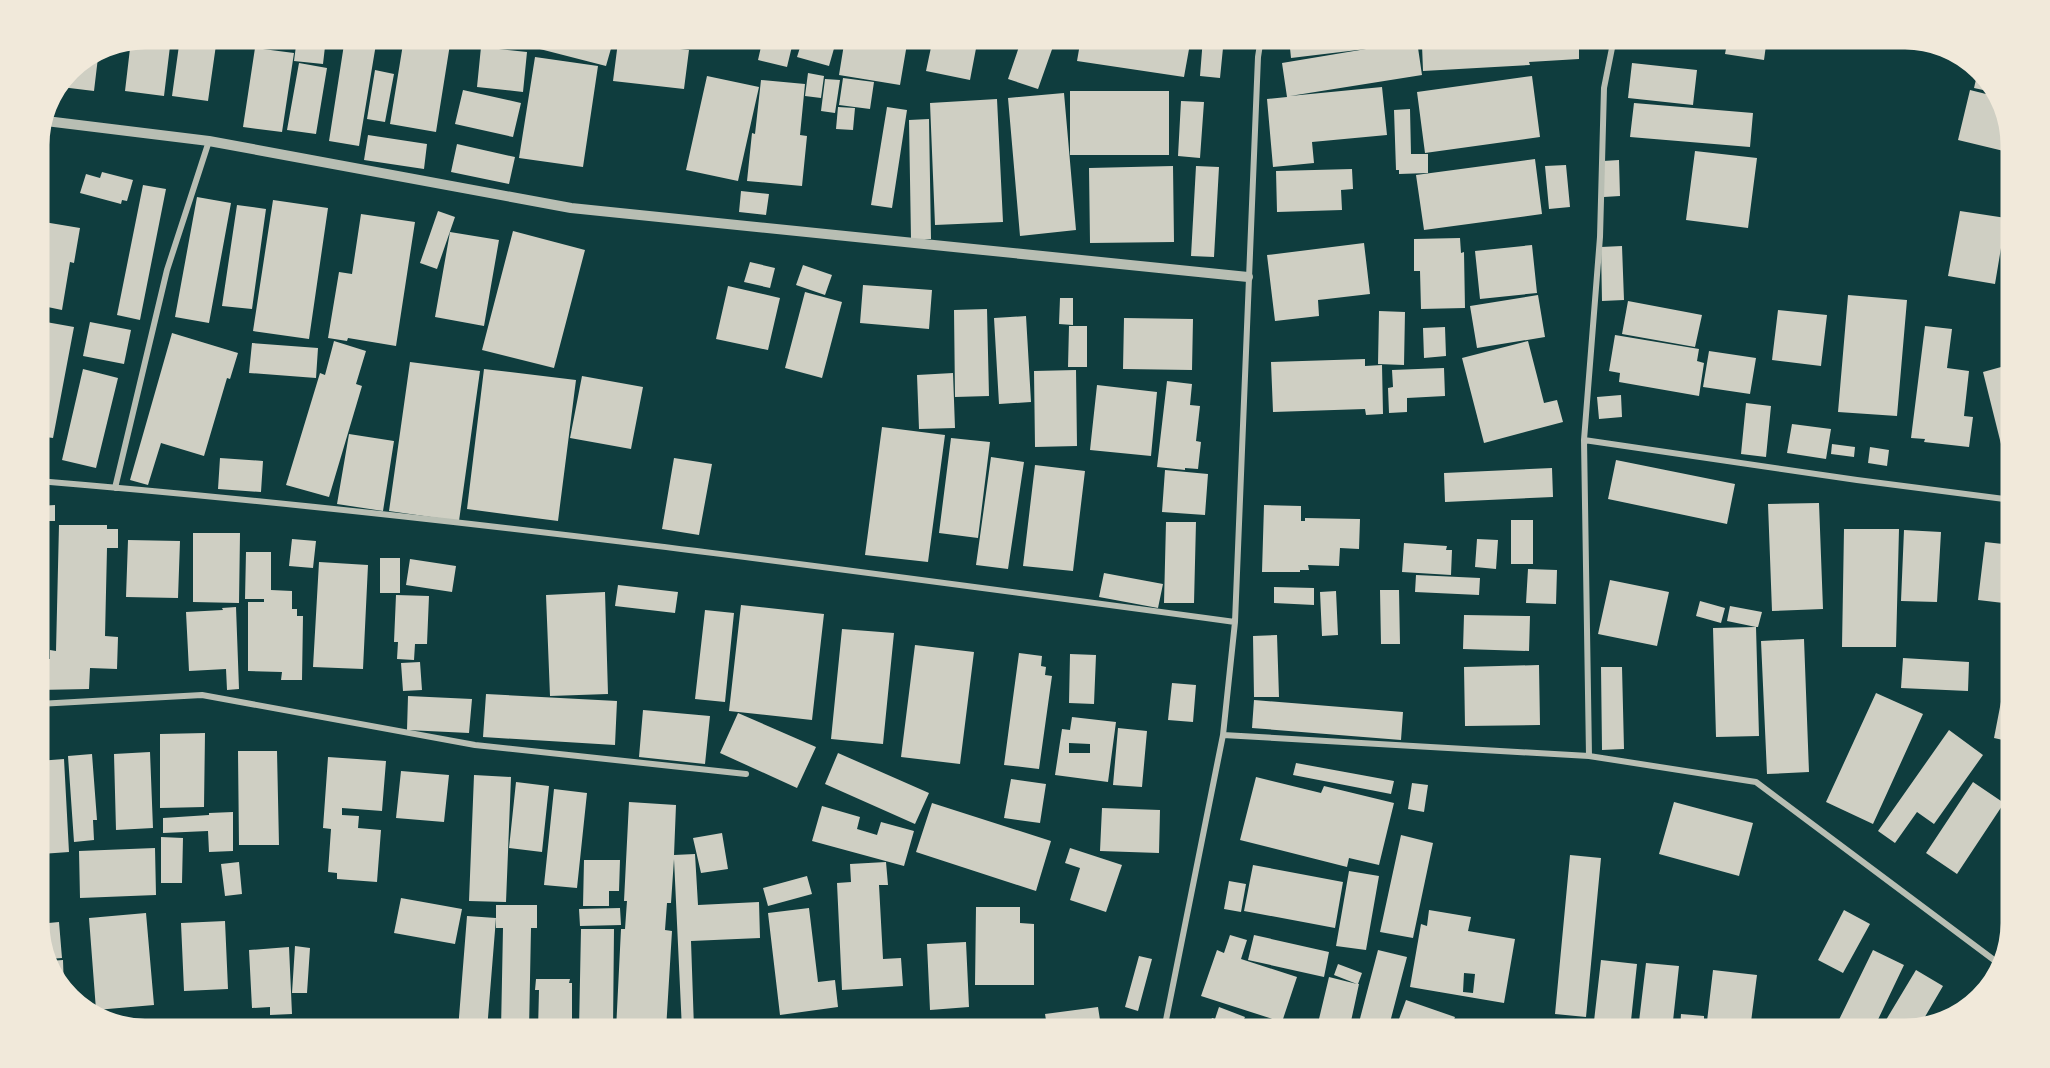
<svg xmlns="http://www.w3.org/2000/svg" width="2050" height="1068" font-family="Literata,serif">
<style>
.building{fill:#cfcfc3;fill-rule:evenodd}
.lines{fill:none;stroke-linecap:round;stroke-linejoin:round}
.minor{stroke:#b8beb3;stroke-width:6}
.tertiary{stroke:#b8beb3;stroke-width:10}
.rim{fill:none;stroke:#f1e9da;stroke-width:3}
</style>
<rect width="100%" height="100%" fill="#0f3d3e"/>
<path class="building" d="M145,38h26l-7,58 -39,-5 6,-51z
M180,38h37l-9,63 -36,-5z
M233,38h47l-1,6 -46,-5z
M297,38h29l-3,26 -29,-3z
M345,38h32l-18,108 -30,-5z
M404,38h47l-15,94 -46,-8z
M534,38h45l33,7 -6,21 -74,-19z
M763,38h31l-7,29 -29,-7z
M803,38h34l-8,28 -32,-9z
M845,38h63l-8,47 -61,-10z
M933,38h45l-8,42 -44,-9z
M1022,38h34l-18,51 -30,-10z
M1081,38h110l-7,39 -107,-16z
M1203,38h21l-4,40 -20,-2z
M1289,38h86l1,10 41,-7 5,34 -132,21 92,-9 5,48 -75,7 2,21 -41,4 -6,-68 20,-2 -5,-34 84,-14 -75,9z
M1454,38h125v21l-50,3 1,3 -107,6 -1,-26 32,-2z
M1728,38h39l-3,22 -39,-6z
M618,42l71,8 -5,39 -71,-8z
M481,47l46,5 -4,40 -46,-5z
M255,48l39,5 -12,79 -39,-5z
M99,49l-5,42 -33,-4 8,-18z
M535,57l63,9 -15,101 -64,-9z
M299,63l28,5 -11,66 -29,-4z
M1632,63l65,7 -4,35 -65,-7z
M375,70l19,4 -9,48 -18,-3z
M1978,71l17,15 2,7 -23,-5z
M808,73l16,3 -3,22 -16,-2z
M707,76l52,11 -21,94 -52,-11z
M1532,76l8,61 -115,16 -8,-61z
M843,78l31,4 -4,27 -31,-4z
M825,79l15,1 -5,33 -14,-2z
M761,80l44,4 -5,51 7,1 -5,50 -55,-5 5,-48 3,1z
M463,90l58,13 -8,34 -58,-13z
M1970,90l28,7 14,41v15l-54,-13z
M1070,91h99v64h-99z
M1064,93l12,137 -56,6 -12,-138z
M997,99l6,123 -68,3 -5,-122z
M1181,101l23,1 -4,56 -22,-2z
M1634,103l119,10 -3,34 -120,-10z
M838,107l17,1 -2,22 -17,-1z
M887,107l20,3 -15,98 -21,-3z
M1410,109l1,45h17v19l-29,1v-4h-3l-2,-60z
M929,119l2,120h-20l-2,-119z
M368,135l59,9 -3,25 -60,-9z
M457,144l58,13 -6,27 -58,-12z
M1695,151l62,7 -9,70 -62,-8z
M1535,159l7,55 -118,16 -8,-55z
M1619,160l1,36 -16,1 -1,-36z
M1566,165l4,42 -21,2 -4,-43z
M1173,166l1,76 -84,1 -1,-75z
M1196,166l23,1 -5,90 -23,-1z
M1352,169l1,20 -12,1 1,20 -65,2 -1,-41z
M102,172l31,8 -6,21 -5,-1 -1,4 -41,-11 6,-19 14,4z
M143,185l23,4 -26,131 -23,-5z
M741,191l28,3 -3,21 -27,-3z
M197,197l34,6 -22,120 -34,-6z
M273,200l55,8 -19,131 -56,-8z
M237,205l29,4 -14,100 -30,-3z
M438,211l17,6 -18,52 -17,-6z
M1960,211l46,7 -11,66 -47,-8z
M361,214l54,8 -19,124 -48,-8 -1,3 -19,-3 11,-66 13,2z
M38,221l42,7 -6,35 -4,-1 -8,48 -24,-5z
M513,231l72,19 -31,118 -72,-18z
M450,232l49,8 -15,86 -49,-9z
M1460,238l1,15 3,-1 1,56 -44,1 -1,-38h-6v-32z
M1364,243l6,51 -52,6 1,16 -44,5 -8,-66z
M1532,245l5,48 -57,6 -5,-48z
M1622,246l2,54 -22,1 -1,-54z
M750,262l25,6 -5,20 -26,-6z
M803,265l29,10 -7,20 -29,-10z
M863,285l69,5 -3,39 -69,-6z
M728,286l52,12 -12,52 -52,-11z
M805,292l37,10 -20,76 -37,-10z
M1538,295l7,42 -68,11 -7,-42z
M1848,295l59,5 -10,116 -59,-4z
M1060,298h13v27l-14,-1z
M1628,301l74,14 -7,32 -73,-13z
M987,309l2,87 -34,1 -1,-87z
M1778,310l49,5 -6,51 -49,-6z
M1379,311l26,1 -1,53 -26,-1z
M1026,316l5,86 -32,2 -5,-86z
M1124,318l69,1 -1,51 -69,-1z
M46,322l28,5 -21,111 -15,-2v-68z
M90,322l41,8 -7,34 -41,-8z
M1069,326h18v41h-19z
M1925,326l27,3 -5,39 22,3 -5,45 9,1 -4,30 -45,-5 1,-3 -14,-1z
M1445,327l1,29 -22,2 -1,-30z
M172,333l66,20 -8,26 -3,-1 -23,78 -43,-13 -13,42 -18,-5z
M1615,335l84,14 -2,12 7,2 -5,33 -80,-14 1,-9 -11,-2z
M334,341l32,10 -10,33 6,2 -33,111 -43,-12 34,-112 5,2z
M1528,341l16,62 13,-3 6,22 -79,21 -22,-85z
M252,343l66,5 -2,30 -67,-5z
M1709,351l47,7 -6,36 -47,-7z
M1365,359v7l17,-1 1,49 -17,1 -1,-6 -92,3 -2,-50z
M410,362l70,9 -21,150 -70,-10z
M2012,364v94l-7,2 -22,-88z
M1444,368l1,28 -38,2v14l-18,1 -1,-25 5,-1 -1,-17z
M83,369l35,9 -22,90 -34,-8z
M484,369l92,11 -18,141 -91,-12z
M1076,370l1,76 -42,1 -1,-76z
M953,373l2,55 -36,1 -2,-54z
M582,376l61,11 -12,62 -61,-11z
M1167,381l25,3 -2,21 10,1 -4,35 5,1 -3,27 -13,-1v2l-28,-3z
M1097,385l60,7 -6,64 -61,-6z
M1621,395l1,22 -23,2 -2,-22z
M1746,403l25,3 -5,51 -25,-3z
M1792,424l39,5 -5,30 -39,-6z
M882,427l63,8 -17,127 -63,-7z
M349,434l45,7 -11,70 -46,-7z
M951,438l39,4 -12,96 -39,-5z
M1832,444l23,3 -1,10 -23,-3z
M1870,447l19,3 -2,16 -19,-3z
M991,457l33,5 -16,107 -32,-4z
M220,458l43,3 -2,31 -43,-3z
M674,458l38,6 -13,71 -37,-6z
M1616,460l119,24 -8,40 -119,-25z
M1035,465l50,6 -12,100 -50,-5z
M1552,468l1,29 -108,5 -1,-29z
M1165,470l43,4 -3,41 -43,-3z
M1819,503l4,106 -51,2 -4,-107z
M55,505v16h-17v-15z
M1264,505l37,1v15h4v-3l55,1 -1,30 -19,-1 -1,18 -31,-1 1,5h-9v2h-38z
M1511,520h22v44h-22z
M1166,522h30l-2,81h-30z
M59,525h48v4h11v19h-11l-2,88 13,1 -1,32 -27,-1 -1,21 -51,1v-31h12v-9l6,1z
M1844,529h55l-3,118h-54z
M1904,530l37,2 -4,70 -36,-1z
M193,533h47l-1,70 -46,-1z
M292,539l24,2 -3,27 -24,-2z
M1477,539l21,1 -2,29 -21,-2z
M128,540l52,1 -2,57 -52,-1z
M1985,542l27,3v59l-34,-4z
M1404,543l43,3 -1,4h6l-1,25 -49,-3z
M246,552h25v38l21,1v18h5v7h6l-1,64h-21l1,-8 -34,-1v-69h16v-3h-19z
M380,558h20v35h-20z
M410,559l46,7 -4,26 -46,-7z
M319,562l49,3 -5,104 -50,-2z
M1528,569l29,1 -1,34 -30,-1z
M1104,573l59,11 -5,24 -59,-11z
M1416,575l64,3 -1,17 -64,-3z
M1610,580l59,12 -12,54 -59,-12z
M618,585l60,7 -3,21 -60,-7z
M1274,587l40,1v17l-40,-2z
M1380,590h19l1,54h-19z
M1336,591l2,44 -16,1 -2,-44z
M605,592l3,102 -58,2 -4,-101z
M396,595l33,1 -2,48h-12l-1,16 -17,-1 1,-17h-4z
M1700,601l25,7 -4,15 -25,-7z
M741,605l83,9 -12,106 -83,-9z
M1730,606l32,6 -4,15h-2l3,109 -43,1 -3,-109 43,-1 -29,-6z
M236,607l3,82 -12,1 -1,-21 -37,2 -3,-59 37,-2 -1,-2z
M705,610l29,3 -9,89 -30,-3z
M1464,615l66,1 -1,35 -66,-2z
M842,629l52,4 -11,111 -52,-5z
M1277,635l2,62h-25l-1,-61z
M1804,639l5,133 -42,2 -6,-133z
M915,645l59,7 -14,112 -59,-7z
M2011,650h1v92l-18,-4z
M1019,653l23,3 -1,10 5,1 -1,8 7,1 -13,93 -35,-4z
M1070,654l26,1 -2,49 -25,-1z
M1903,658l66,4 -1,29 -67,-3z
M420,662l2,28 -19,1 -2,-28z
M1539,665l1,60 -75,1 -1,-59z
M1601,667h21l2,82 -22,1z
M1172,683l24,2 -3,37 -25,-2z
M1876,693l47,21 -50,110 -47,-22z
M486,694l131,7 -2,44 -132,-8z
M408,696l64,3 -3,34 -62,-3z
M1254,700l149,12 -2,28 -149,-12z
M643,710l67,6 -5,48 -66,-7z
M738,713l78,34 -19,41 -77,-35z
M1072,717l44,5 -8,60 -53,-7 7,-46 8,1zM1069,743l21,1v9h-21z
M1118,728l29,3 -5,56 -29,-2z
M1949,730l34,25 -49,69 -17,-12 -22,31 -17,-12z
M205,733l-1,74 -44,1v-74z
M238,751h39l2,94h-40z
M150,752l3,76 -37,2 -2,-76z
M838,753l91,40 -14,31 -90,-40z
M92,754l5,66h-4l1,20 -20,2 -6,-86z
M328,757l58,4 -4,50 -40,-3v7l17,1 -1,12 23,2 -4,52 -40,-3v-6l-9,-1 3,-43 -8,-1z
M64,759l5,93 -28,2 -3,-93z
M1296,763l98,18 -3,13 -98,-19z
M401,771l48,4 -5,47 -48,-4z
M474,775l37,2 -5,125 -37,-1z
M1256,777l65,16 3,-7 70,17 -15,62 -30,-7 -2,9 -107,-27z
M1011,779l35,5 -6,39 -36,-5z
M516,782l33,4 -7,66 -33,-4z
M1973,782l31,21 -47,71 -31,-21z
M1412,783l16,2 -4,27 -16,-3z
M554,789l33,4 -10,95 -33,-3z
M629,802l47,3 -2,50 21,-1 3,51 61,-3 1,36 -69,3 3,87 25,-1v3h-37l-8,-171 -3,44h-4l-2,27 7,1 -6,99h-50l5,-101h4l2,-28h-3z
M1674,802l79,21 -14,53 -80,-22z
M932,803l119,38 -15,50 -120,-39z
M822,806l38,11 -3,12 20,6 4,-13 33,9 -10,35 -92,-25z
M1102,808l58,2 -1,43 -59,-2z
M233,812v39l-24,1 -1,-21 -45,2v-15l46,-3v-2z
M722,833l6,36 -27,4 -8,-35z
M1401,835l32,8 -20,95 -33,-6z
M161,837l22,1 -1,45h-21z
M155,848l1,47 -76,3 -1,-47z
M1070,848l52,17 -16,47 -36,-12 10,-32 -15,-5z
M1570,855l31,3 -15,159 -31,-3z
M584,860h36l-1,31h-10v15h-26z
M239,862l3,32 -17,2 -4,-32z
M886,862l2,23h-9l4,74 18,-1 2,28 -61,4 -5,-107 14,-1 -1,-18z
M1253,865l90,17 -8,46 -91,-17z
M1349,871l30,5 -13,74 -30,-4z
M807,876l5,18 -44,12 -5,-18z
M1229,881l17,3 -5,28 -17,-3z
M401,898l61,11 -7,35 -61,-11z
M496,905h41v23h-6l-2,102h-28l2,-102h-7z
M976,907h44v16l14,1v61h-59z
M620,908l1,17 -41,1 -1,-17z
M809,908l9,74 17,-2 3,27 -58,8 -12,-102z
M1429,910l42,7 -3,14 47,8 -11,64 -94,-16 11,-63 6,2zM1464,973l11,1 -2,19 -10,-1z
M1844,910l26,14 -27,49 -25,-13z
M146,913l8,92 -58,5 -7,-92z
M467,916l29,2 -9,112h-29z
M225,921l3,68 -44,2 -3,-68z
M59,922l3,36 -14,1 -10,-29v-6z
M581,929h33l-1,101h-34z
M1230,935l17,5 -6,19 56,18 -15,45 -81,-26 16,-46 7,3z
M1254,935l75,17 -5,25 -76,-17z
M966,942l3,65 -39,3 -3,-66z
M295,946l15,2 -3,45h-15z
M289,947l3,67 -22,1v-8l-18,1 -3,-58z
M1378,950l29,7 -19,73h-31z
M1873,950l31,15 -31,65h-39z
M1139,956l13,3 -14,52 -13,-4z
M63,960l1,30 -8,-7 -8,-22z
M1601,960l36,4 -7,66h-37z
M1646,963l33,3 -7,64h-34z
M1338,964l24,9 -4,11h1l-9,42 -31,-7 10,-42 28,7 -23,-9z
M1713,970l44,5 -7,55h-44z
M1916,970l27,16 -24,41 -14,3h-25z
M536,979h34l-1,4h3v47h-34l1,-40h-4z
M1970,997l4,3 -15,16 -6,2z
M1406,1000l49,17 -5,13h-55z
M1098,1007l2,13 -53,6 -2,-12z
M1219,1007l26,10 -6,13h-32l5,-12 3,1z
M1681,1014l23,2v14h-24z"/>
<g class="lines">
<path class="minor" d="M1584,440l273,40 155,20
M38,481c400,33 799,87 1197,141
M115,488l52,-218 42,-129
M38,704l164,-9 273,50 271,29
M1223,735l366,21 167,26 246,184
M1589,756l-5,-316 16,-203 4,-149 10,-50
M1014,1030l151,-2
M1164,1030l59,-295 12,-113 23,-565 3,-19"/>
<path class="tertiary" d="M46,121l163,20 362,67 677,69"/>
</g>
<path d="M0 0H2050V1068H0ZM145 48H1905A97 97 0 0 1 2002 145V923A97 97 0 0 1 1905 1020H145A97 97 0 0 1 48 923V145A97 97 0 0 1 145 48Z" fill="#f1e9da" fill-rule="evenodd"/>
<path class="rim" d="M145 48H1905A97 97 0 0 1 2002 145V923A97 97 0 0 1 1905 1020H145A97 97 0 0 1 48 923V145A97 97 0 0 1 145 48Z"/>
</svg>
